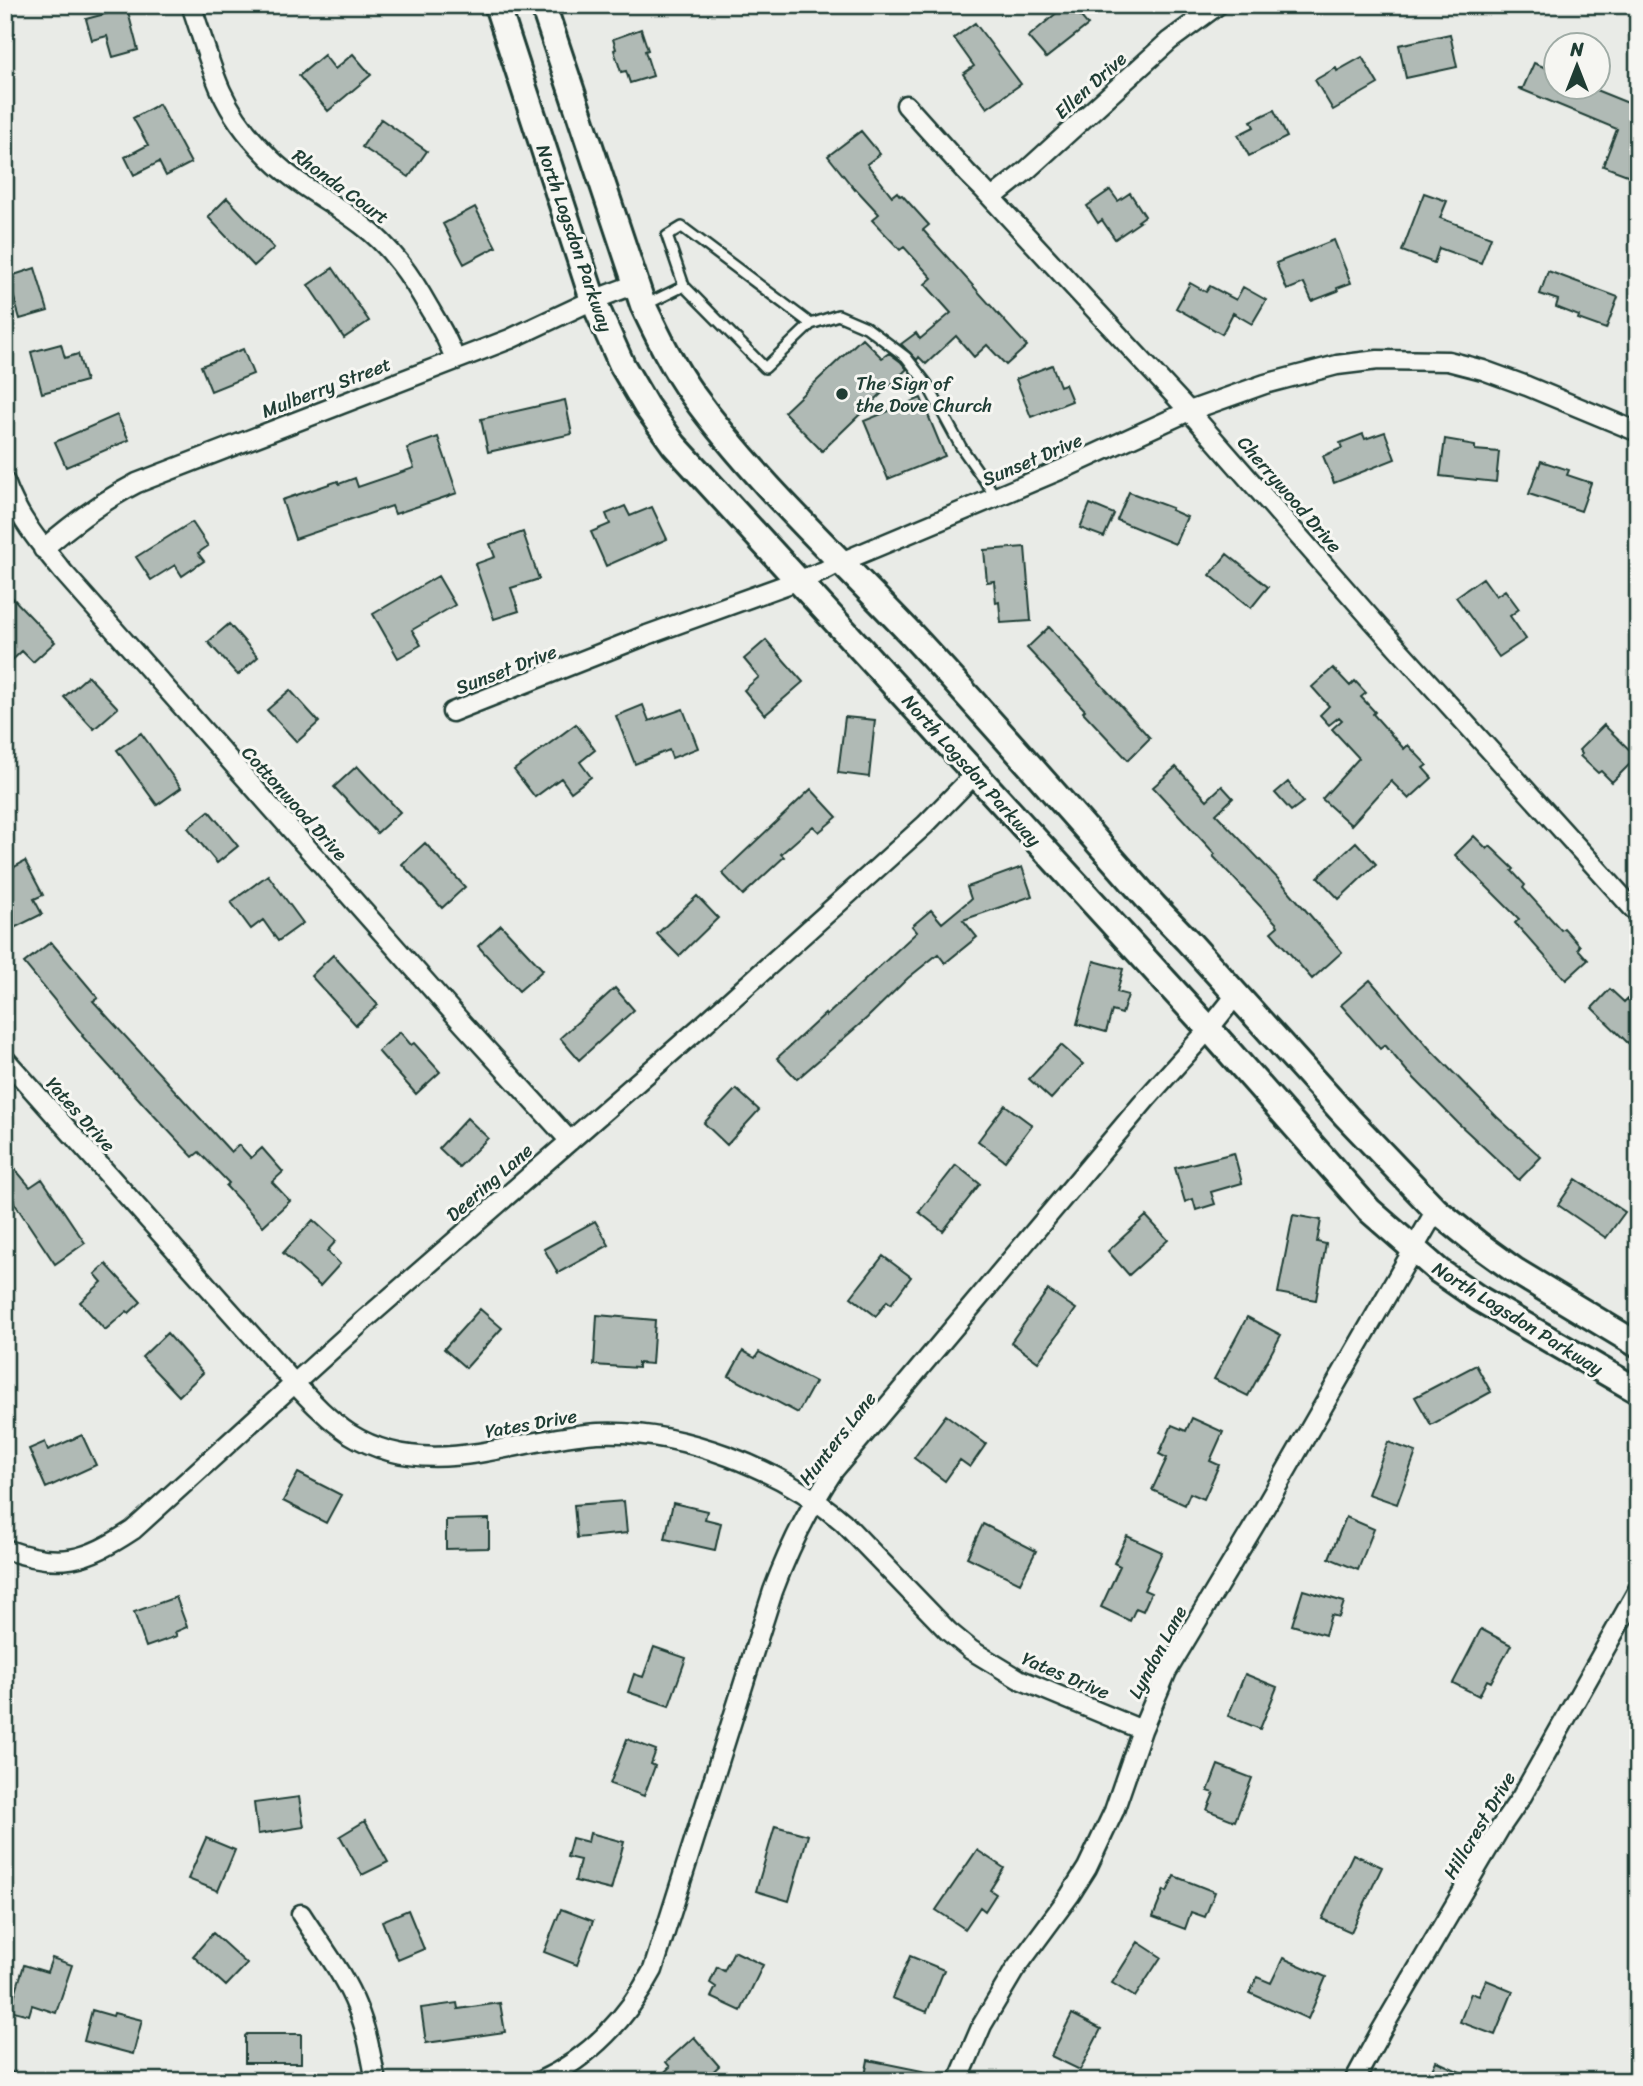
<svg xmlns="http://www.w3.org/2000/svg" width="1643" height="2086" font-family="Sriracha,sans-serif">
<style>
.building{fill:#b0bab5;stroke:#1f3d34;stroke-width:2}
.lines{fill:none;stroke-linecap:round;stroke-linejoin:round}
.service-casing{stroke:#1f3d34;stroke-width:14}
.minor-casing{stroke:#1f3d34;stroke-width:23}
.secondary-casing{stroke:#1f3d34;stroke-width:30}
.service{stroke:#f6f6f2;stroke-width:9}
.minor{stroke:#f6f6f2;stroke-width:18}
.secondary{stroke:#f6f6f2;stroke-width:24}
.poi-dot{fill:#1f3d34;stroke:#f6f6f2;stroke-width:2.5}
.labels{text-anchor:middle;stroke-width:6;stroke-linejoin:round;paint-order:stroke}
.street-label{font-size:19px;fill:#1f3d34;stroke:#f6f6f2}
.poi-label{font-size:19px;fill:#1f3d34;stroke:#f6f6f2;text-anchor:start}
</style>
<rect width="100%" height="100%" fill="#e9ebe7"/>
<filter id="ink" filterUnits="userSpaceOnUse"><feTurbulence type="fractalNoise" baseFrequency=".0143" numOctaves="2"/><feDisplacementMap in="SourceGraphic" scale="14" xChannelSelector="R" yChannelSelector="G"/><feConvolveMatrix kernelMatrix="1 2 1 2 8 2 1 2 1" color-interpolation-filters="sRGB"/></filter>
<g filter="url(#ink)">
<path class="building" d="M1066,5h5l17,20 -42,33 -18,-21z
M127,8l11,42 -25,7 -6,-21 -15,4 -6,-21z
M975,23l46,61 -34,24 -24,-34 11,-8 -20,-28z
M641,29l7,21 -3,1 8,25 -23,7 -4,-12 -5,1 -7,-22 2,-1 -3,-10z
M1450,34l7,33 -51,11 -7,-33z
M353,54l18,21 -43,36 -29,-35 25,-21 11,14z
M1362,57l16,27 -45,26 -18,-30 21,-12 1,3z
M1534,63l22,9v16h35l47,19v72l-35,-13 14,-37 -99,-41h5z
M159,104l32,59 -25,13 -7,-14 -25,13 -9,-18 23,-12 -15,-27z
M1274,110l13,27 -38,19 -11,-21 16,-8 -3,-6z
M381,119l46,32 -18,26 -47,-30z
M861,131l19,23 -13,10 25,32 5,-4 3,4 2,-1 27,30 -6,5 104,116 -21,19 -19,-20 -13,12 -18,-21 -30,28 -7,-7 -2,3 -16,-16 15,-11 4,6 31,-26 -26,-29 7,-6 -28,-31 -4,3 -28,-30 7,-6 -23,-25 -1,1 -27,-34z
M1110,190l8,11 12,-8 15,23 -7,5 2,1 -25,17 -13,-19 -4,3 -11,-17z
M1424,193l23,8 -7,17 51,19 -10,26 -42,-15 -5,15 -32,-12z
M227,198l47,50 -20,18 -46,-49z
M475,207l21,40 -32,17 -21,-40z
M1334,240l17,43 -14,5 1,3 -26,10 -8,-18 -17,7 -11,-27z
M35,268l13,43 -28,8 -12,-42z
M333,268l36,53 -25,17 -36,-53z
M1548,271l70,26 -12,32 -28,-10 1,-3 -23,-9 2,-7 -18,-6z
M1190,283l16,9 4,-6 26,14 7,-13 23,13 -14,24 -19,-11 -11,21 -46,-26z
M862,338l20,20 7,-5 12,9 6,7 -85,82 -38,-39z
M61,344l4,14 13,-4 8,27 -44,12 -11,-41z
M243,349l10,25 -42,17 -10,-25z
M1052,365l8,21 5,-2 7,17 -41,16 -15,-38z
M921,398l24,58 -57,23 -24,-58z
M565,400l7,34 -84,18 -7,-33z
M117,415l12,25 -63,27 -11,-25z
M1385,432l10,27 -61,24 -11,-27 19,-8 -2,-5 23,-9 2,5z
M438,437l19,56 -62,21 -3,-8 -97,33 -13,-39 56,-19 1,3 16,-6 3,9 56,-19 -7,-20z
M1445,439l18,3v2l12,2v4l24,2 -3,30 -56,-6z
M1541,461l28,9 -2,5 24,8 -10,28 -52,-17z
M1129,492l43,16 -1,2 16,7 -12,27 -58,-24z
M1090,504l24,10 -10,23 -24,-9z
M625,506l5,10 22,-9 15,32 -61,27 -15,-34 19,-8 -4,-10z
M192,522l16,24 -10,7 6,8 -22,15 -7,-11 -24,15 -15,-23z
M523,532l16,47 -28,9 8,23 -25,8 -19,-55 20,-7 -5,-13z
M1025,547l6,74 -30,2 -2,-21 -3,1 -2,-22 -7,1 -3,-32z
M1227,554l41,33 -17,21 -41,-33z
M438,576l17,29 -43,25 9,15 -23,13 -25,-44z
M1483,578l13,18 9,-6 14,19 -9,7 16,23 -27,18 -43,-60z
M5,590l50,52 -22,20 -11,-11 -17,16z
M229,624l29,33 -20,18 -30,-33z
M1049,627l101,111 -22,22 -45,-48 2,-2 -58,-62z
M766,640l37,42 -38,33 -21,-25 15,-13 -15,-18z
M1333,668l17,18 5,-5 11,12 -5,4 14,15 -2,2 31,35 4,-4 19,20 -4,3 9,10 -23,21 -18,-18 -40,44 -29,-26 37,-41 -27,-29 10,-9 -3,-3 -10,8 -9,-10 9,-9 -17,-19z
M88,676l30,32 -24,21 -30,-32z
M290,690l29,32 -22,20 -30,-32z
M643,705l6,16 34,-12 15,39 -26,10 -3,-8 -34,14 -19,-48z
M845,717l30,3 -6,57 -31,-4z
M576,724l19,26 -15,12 11,15 -20,15 -10,-14 -26,19 -21,-27z
M1604,725l33,32 -25,25 -11,-11 -3,2 -18,-17 2,-2 -3,-4z
M141,733l40,55 -24,17 -40,-55z
M357,766l43,46 -23,21 -43,-46z
M1176,767l31,33 15,-14 11,12 -17,16 66,69 60,69 -30,27 -41,-47 7,-6 -1,-2 -64,-68 2,-2 -62,-67z
M1288,782l15,20 -12,9 -16,-18z
M811,789l26,28 -18,15 -6,-6 -32,28 3,3 -41,38 -21,-22z
M209,811l29,35 -21,17 -29,-35z
M1474,836l13,13 3,-3 24,23 -2,2 13,14 -2,3 38,42 3,-2 16,18 -2,3 10,11 -22,20 -51,-57 4,-4 -64,-64z
M1356,842l20,22 -37,35 -21,-22z
M425,843l40,44 -23,21 -40,-44z
M25,861l18,34 -9,4 8,15 -30,15 -7,-13v-44z
M1022,867l10,29 -69,24 14,17 -32,26 -7,-9 -30,24 -41,40 -70,61 -20,-21 48,-44 1,2 91,-84 -5,-6 19,-16 11,13 29,-24 -4,-12z
M268,875l35,48 -25,18 -15,-21 -12,9 -20,-27z
M697,896l21,22 -39,38 -22,-22z
M501,925l42,45 -24,21 -41,-45z
M51,942l47,56 -5,3 138,151 8,-7 12,13 11,-10 21,24 -11,10 18,19 -27,25 -37,-40 3,-3 -30,-31 -6,5 -47,-50 -64,-71 1,-1 -59,-72z
M333,955l45,50 -22,20 -45,-49z
M1094,961l29,8 -6,23 11,3 -6,19 -10,-3 -6,21 -29,-8z
M1370,980l59,68 68,69 44,40 -22,23 -61,-57 -52,-53 -21,-25 -5,4 -39,-44z
M615,988l19,22 -55,50 -19,-22z
M1610,989l14,13 3,-3 11,9v25l-10,10 -36,-35z
M400,1032l11,13 3,-2 26,29 -24,22 -38,-43z
M1061,1045l22,19 -32,35 -22,-20z
M736,1089l23,21 -32,35 -23,-22z
M1005,1105l27,20 -27,36 -27,-20z
M467,1118l21,20 -29,29 -20,-19z
M1234,1153l8,30 -31,9 4,12 -19,6 -3,-11 -8,3 -10,-34z
M5,1157l25,30 12,-8 43,64 -30,21 -50,-75z
M956,1165l24,19 -37,47 -24,-19z
M1576,1179l49,33 -19,26 -48,-33z
M1293,1215l28,5 -4,22 9,2 -10,56 -38,-7z
M1146,1216l22,24 -39,35 -21,-24z
M313,1220l23,21 -9,10 13,13 -20,22 -37,-33z
M595,1221l14,24 -51,28 -14,-24z
M883,1256l28,21 -20,27 -4,-3 -11,15 -25,-19z
M106,1264l35,38 -12,11 -2,-2 -22,19 -25,-28 22,-20 -7,-8z
M1048,1290l28,19 -38,53 -27,-20z
M480,1309l22,19 -36,40 -22,-19z
M597,1315l58,5 -3,44 -14,-1v5l-44,-3z
M1247,1317l34,18 -33,61 -34,-17z
M167,1333l36,40 -24,23 -37,-39z
M743,1351l12,7 4,-6 56,30 -17,31 -69,-37z
M1476,1365l15,27 -60,33 -16,-28z
M946,1415l40,29 -16,23 -10,-7 -15,21 -31,-23z
M1192,1418l31,14 -13,29 9,4 -15,34 -14,-6 -5,12 -33,-15 15,-32 -8,-4 13,-29 14,6z
M82,1435l14,30 -50,23 -17,-39 16,-7 3,8z
M1388,1442l28,10 -19,52 -29,-10z
M298,1473l43,22 -15,28 -43,-22z
M624,1501l3,32 -50,5 -3,-33z
M673,1503l34,8 -2,8 16,4 -6,27 -50,-11z
M1346,1517l28,12 -16,41 -29,-12z
M489,1519v29l-43,1v-29z
M983,1524l53,27 -16,32 -53,-26z
M1127,1536l35,16 -18,38 7,3 -8,18 -7,-3 -6,13 -29,-14 19,-41 -6,-3z
M1303,1590l41,12 -5,15 -8,-2 -6,20 -33,-10z
M176,1597l11,30 -12,5 2,4 -31,11 -12,-35z
M1481,1629l30,16 -20,37 -4,-2 -8,16 -26,-13z
M654,1647l32,11 -17,48 -41,-14 6,-18 9,3z
M1245,1674l32,13 -17,42 -32,-13z
M627,1739l29,11 -5,14 4,2 -11,30 -34,-12z
M1218,1765l34,13 -17,43 -28,-11 7,-17 -6,-2z
M299,1797l5,30 -46,7 -4,-31z
M365,1821l23,41 -26,13 -22,-39z
M775,1826l33,9 -19,66 -33,-10z
M590,1833l34,9 -13,48 -36,-9 5,-21 -13,-3 5,-19 16,4z
M206,1838l29,12 -17,41 -30,-12z
M977,1850l27,18 -14,22 6,4 -11,17 -5,-4 -15,22 -29,-19z
M1353,1854l29,13 -31,65 -29,-13z
M1174,1876l41,16 -10,25 -14,-5 -6,17 -32,-12 11,-27 3,2z
M561,1909l32,12 -16,44 -33,-13z
M408,1910l16,39 -26,11 -16,-39z
M213,1933l34,31 -21,22 -33,-30z
M1138,1942l23,15 -26,40 -23,-14z
M734,1951l29,14 -22,46 -30,-14 5,-10 -6,-4 7,-16 7,4z
M910,1956l34,14 -17,42 -35,-14z
M52,1958l20,7 -16,48 -24,-8 -3,10 -19,-5 14,-45 23,7z
M1283,1958l43,19 -18,42 -58,-26 7,-16 14,6z
M1486,1980l27,11 -18,44 -35,-13 11,-29 8,3z
M457,2003l1,6 42,-6 5,29 -79,11 -5,-35z
M92,2010l21,6 1,-3 28,7 -9,34 -49,-13z
M1072,2014l29,15 -21,41 -29,-14z
M247,2034h54v29h-56v-27z
M694,2037l25,29 -16,15h-48l15,-14 -4,-5z
M868,2060l64,13 -1,8h-67z
M1436,2061l44,20h-53z"/>
<g class="lines">
<g class="service-casing">
<path id="service" d="M645,305l39,-19 81,82 46,-44 -129,-97 -15,9 17,50
M811,324l27,-9 28,12 40,30 21,27 34,63 35,50"/>
</g>
<g class="minor-casing">
<path id="minor" d="M191,5c10,28 18,59 30,86 10,22 26,44 43,61 28,31 66,48 98,73 30,23 49,51 67,83 10,17 20,33 26,52
M906,105l61,68 15,15 207,223 185,211 264,292
M992,198l35,-28 142,-129 49,-36
M5,482c13,36 35,62 59,91l400,452 106,116
M43,549c30,-26 59,-48 94,-66l373,-144 83,-39 43,-16
M452,712l195,-77 177,-64 17,-9 224,-94 124,-57 76,-27 72,-19 41,-5 70,1 35,9 44,16 111,46
M5,1059l290,325c17,18 34,36 55,50 79,49 165,4 248,-1 83,-4 183,36 245,89l105,109 23,19 48,29 123,51
M5,1549c55,20 81,12 128,-19l228,-207 342,-298 222,-200 50,-51
M301,1914c19,30 43,60 56,93 10,23 14,49 19,74
M5,2080l2,1
M540,2081c50,-23 88,-64 113,-111l120,-379c16,-43 35,-82 61,-121l313,-372 62,-69 27,-34
M958,2081l24,-56 32,-54 56,-76 17,-27 27,-57 28,-81 25,-59 90,-150 179,-311
M1354,2081l27,-50 119,-203 22,-32 116,-206"/>
</g>
<g class="secondary-casing">
<path id="secondary" d="M497,5l96,295 29,65 24,41 28,39 535,584 160,181 70,61 39,27 160,93
M543,5l100,300c15,31 29,61 49,89 63,87 144,161 218,239 83,89 163,182 244,273l33,34 159,176 90,94 42,34 36,26 124,75"/>
</g>
<use href="#service" class="service"/>
<use href="#minor" class="minor"/>
<use href="#secondary" class="secondary"/>
</g>
</g>
<circle class="poi-dot" cx="842" cy="394" r="7"/>
<g class="labels">
<g class="street-label">
<text transform="translate(1090 85) rotate(-42)" y="7">Ellen Drive</text>
<text transform="translate(341 186) rotate(36)" y="7">Rhonda Court</text>
<text transform="translate(575 238) rotate(71)" y="7">North Logsdon Parkway</text>
<text transform="translate(326 387) rotate(-21)" y="7">Mulberry Street</text>
<text transform="translate(1032 459) rotate(-23)" y="7">Sunset Drive</text>
<text transform="translate(1290 494) rotate(49)" y="7">Cherrywood Drive</text>
<text transform="translate(506 669) rotate(-21)" y="7">Sunset Drive</text>
<text transform="translate(972 770) rotate(48)" y="7">North Logsdon Parkway</text>
<text transform="translate(295 803) rotate(48)" y="7">Cottonwood Drive</text>
<text transform="translate(81 1114) rotate(48)" y="7">Yates Drive</text>
<text transform="translate(489 1182) rotate(-41)" y="7">Deering Lane</text>
<text transform="translate(1518 1318) rotate(32)" y="7">North Logsdon Parkway</text>
<text transform="translate(531 1423) rotate(-10)" y="7">Yates Drive</text>
<text transform="translate(837 1438) rotate(-52)" y="7">Hunters Lane</text>
<text transform="translate(1157 1652) rotate(-62)" y="7">Lyndon Lane</text>
<text transform="translate(1066 1675) rotate(23)" y="7">Yates Drive</text>
<text transform="translate(1479 1825) rotate(-59)" y="7">Hillcrest Drive</text>
</g>
<g class="poi-label">
<text x="856" y="390">The Sign of<tspan x="856" dy="22">the Dove Church</tspan></text>
</g>
</g>
<rect width="1643" height="2086" fill="none" stroke="#f6f6f2" stroke-width="28"/>
<rect x="14" y="14" width="1615" height="2058" fill="none" stroke="#1f3d34" stroke-width="2.5" filter="url(#ink)"/>
<g transform="translate(1577 66)"><circle r="33" fill="#f6f6f2" stroke="#a0aca6" stroke-width="2"/>
<path d="M0-5L12 26L0 18L-12 26Z" fill="#1f3d34"/>
<text y="-10" font-size="19" font-weight="bold" text-anchor="middle" fill="#1f3d34">N</text>
</g>
</svg>
